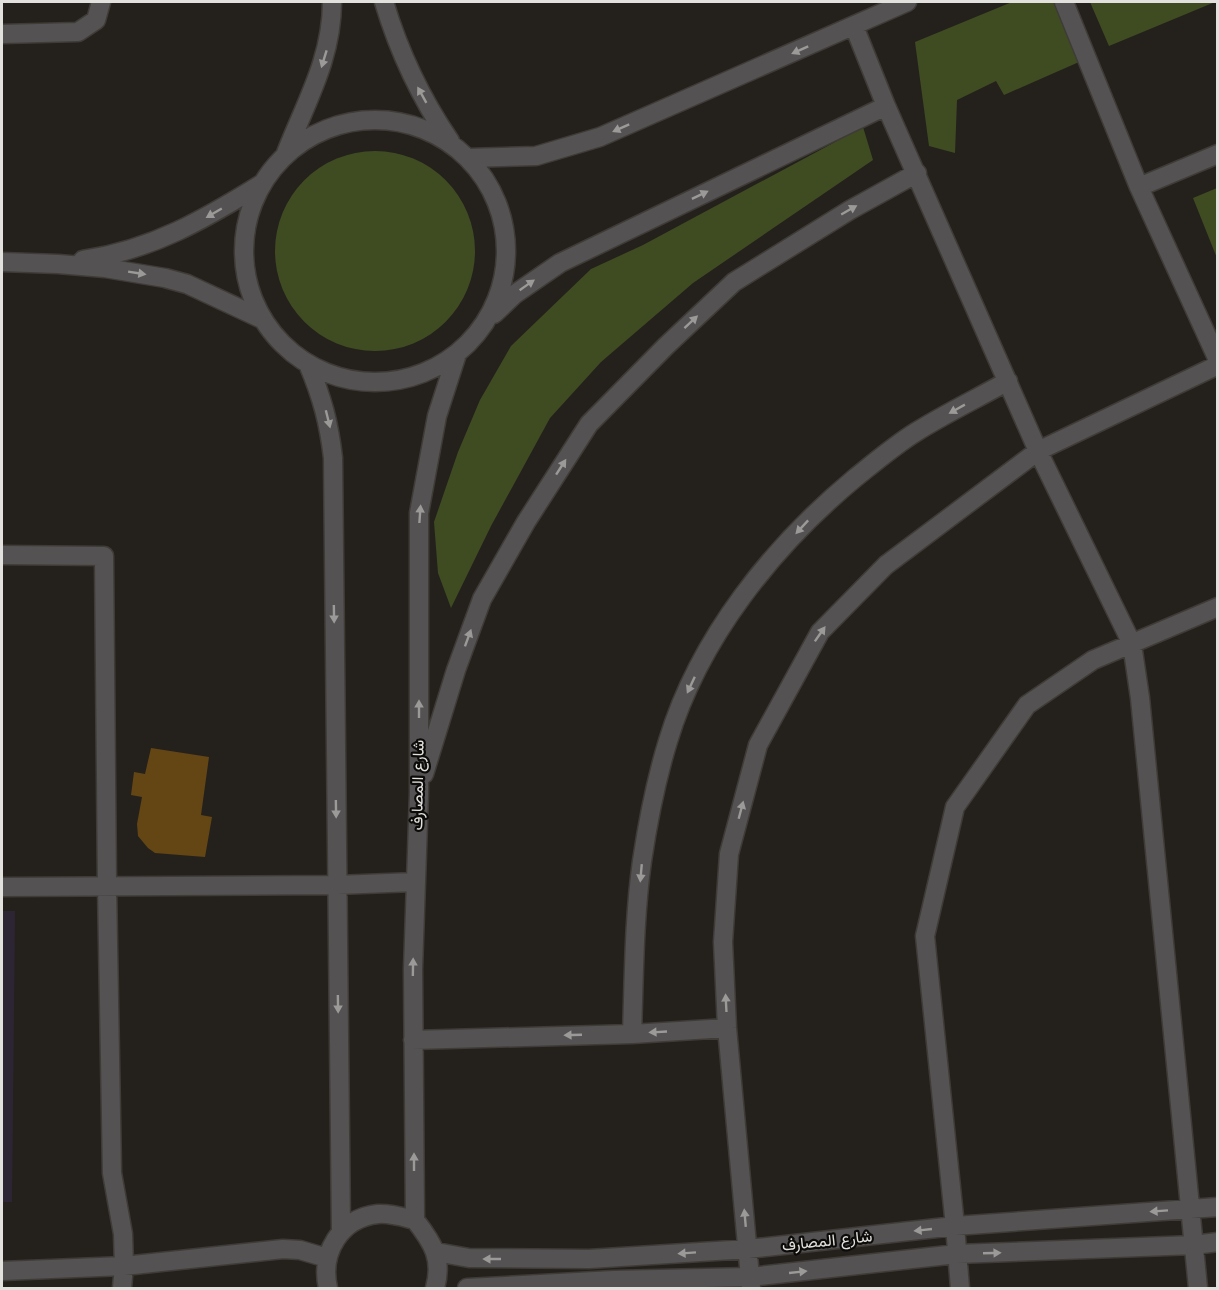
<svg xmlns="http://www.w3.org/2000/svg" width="1219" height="1290" font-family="Jost,Vazirmatn,sans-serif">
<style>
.education{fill:#2e2534}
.green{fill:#3f4c22}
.building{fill:#644514}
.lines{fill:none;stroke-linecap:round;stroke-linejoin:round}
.minor-casing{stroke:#3f3c38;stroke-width:21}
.minor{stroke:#555253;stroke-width:18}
.oneway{fill:#9c9a98}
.labels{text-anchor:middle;stroke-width:4.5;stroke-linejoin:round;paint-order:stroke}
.street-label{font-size:16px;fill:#e3e1de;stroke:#0c0b09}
</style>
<rect width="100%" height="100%" fill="#24211d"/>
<path class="education" d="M2,911h13l-3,291h-10z"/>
<path class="green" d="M1012,2h43l24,60 -75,33 -8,-14 -39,19 -2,53 -26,-7 -14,-104z
M1090,2h125l-106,44z
M863,127l10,33 -180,123 -92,79 -51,56 -59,108 -40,82 -13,-35 -4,-51 24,-70 22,-52 31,-54 80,-77 52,-24z
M275 251a100 100 0 1 1 200 0a100 100 0 1 1-200 0Z
M1217,188v70l-24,-60z"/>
<path class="building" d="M151,748l58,9 -8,58 11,2 -7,40 -50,-4 -7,-5 -10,-12 -1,-12 5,-27 -11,-2 3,-23 11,2z"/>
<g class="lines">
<g class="minor-casing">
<path id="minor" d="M384,2c15,50 36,95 66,139
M1064,2l75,185 79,173
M854,26l32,80 152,345 94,193 8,54 58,590
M2,34l76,-2 18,-12 5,-18
M244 251a131 131 0 1 1 262 0a131 131 0 1 1-262 0Z
M286,153c20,-51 46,-95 46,-151
M468,158l68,-2 64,-19 307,-135
M1139,187l79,-33
M83,260c69,-10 122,-41 180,-77
M2,262l56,2 47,4 60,10 22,6 75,35
M494,314l21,-20 45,-31 326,-157
M308,364c14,33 21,59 25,94l8,773
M2,555l102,1 3,330 5,287 11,61 1,32 -2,22
M424,774l32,-104 26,-71 44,-77 63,-98 77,-78 68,-64 116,-72 67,-37
M2,887l335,-2 78,-3
M632,1034c2,-58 2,-116 10,-173 6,-40 14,-81 26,-120 31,-103 105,-195 187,-263 20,-16 40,-33 61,-46 30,-19 62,-34 92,-51
M413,1040l219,-6 95,-6
M415,1220l-2,-251 6,-176v-280l18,-97 20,-62
M436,1252l33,6 120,1 159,-10 207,-23 263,-19
M2,1271l122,-5 159,-17 17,1 27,8
M328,1288c-8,-35 12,-70 50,-74 12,-1 25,3 37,6 18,23 28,39 20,68
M467,1288l147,-8 136,-3 207,-23 237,-9 24,-3
M751,1288l-24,-260 -4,-86 6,-88 29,-109 62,-113 66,-67 152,-114 180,-86
M960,1288l-5,-62 -30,-290 30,-129 72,-102 66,-45 125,-53"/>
</g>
<use href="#minor" class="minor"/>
</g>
<defs><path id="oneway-solid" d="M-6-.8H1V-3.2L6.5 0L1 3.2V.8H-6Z" transform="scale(1.5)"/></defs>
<g class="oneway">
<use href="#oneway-solid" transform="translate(800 50) rotate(156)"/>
<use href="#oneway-solid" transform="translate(324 59) rotate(107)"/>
<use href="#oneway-solid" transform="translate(422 95) rotate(-119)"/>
<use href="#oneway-solid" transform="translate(621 128) rotate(156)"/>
<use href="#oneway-solid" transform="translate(700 195) rotate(-26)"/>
<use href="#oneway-solid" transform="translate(849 210) rotate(-30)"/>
<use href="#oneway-solid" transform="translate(214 213) rotate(150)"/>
<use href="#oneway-solid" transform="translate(137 273) rotate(9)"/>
<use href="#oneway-solid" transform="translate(527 285) rotate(-35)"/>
<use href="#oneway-solid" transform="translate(691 322) rotate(-43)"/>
<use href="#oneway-solid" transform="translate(957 409) rotate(151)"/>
<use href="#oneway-solid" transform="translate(328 419) rotate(76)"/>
<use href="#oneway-solid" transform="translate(561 467) rotate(-57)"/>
<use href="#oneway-solid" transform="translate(420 514) rotate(-86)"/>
<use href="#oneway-solid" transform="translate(802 527) rotate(133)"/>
<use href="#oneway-solid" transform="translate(334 614) rotate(89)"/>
<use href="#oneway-solid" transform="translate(820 634) rotate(-55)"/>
<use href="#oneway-solid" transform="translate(468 638) rotate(-70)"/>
<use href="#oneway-solid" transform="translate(691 685) rotate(115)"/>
<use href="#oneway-solid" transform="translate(419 709) rotate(-90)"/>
<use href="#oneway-solid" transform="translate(336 809) rotate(89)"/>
<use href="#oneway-solid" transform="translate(741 810) rotate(-75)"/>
<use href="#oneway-solid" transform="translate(641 873) rotate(95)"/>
<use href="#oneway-solid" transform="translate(413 967) rotate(-89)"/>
<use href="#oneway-solid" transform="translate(726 1003) rotate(-93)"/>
<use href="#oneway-solid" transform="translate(338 1004) rotate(89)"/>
<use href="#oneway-solid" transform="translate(658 1032) rotate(177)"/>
<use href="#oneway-solid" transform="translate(573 1035) rotate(178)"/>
<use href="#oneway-solid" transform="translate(414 1162) rotate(-90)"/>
<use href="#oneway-solid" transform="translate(1159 1211) rotate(176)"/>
<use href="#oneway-solid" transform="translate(745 1218) rotate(-95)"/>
<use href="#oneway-solid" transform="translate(923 1230) rotate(174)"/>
<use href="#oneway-solid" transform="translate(687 1253) rotate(176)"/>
<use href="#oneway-solid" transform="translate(992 1253) rotate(-2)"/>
<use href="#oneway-solid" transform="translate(492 1259) rotate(-180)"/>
<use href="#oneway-solid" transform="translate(798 1272) rotate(-6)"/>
</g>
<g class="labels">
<g class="street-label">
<text transform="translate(417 785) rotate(-89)" y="6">شارع المصارف</text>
<text transform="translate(827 1240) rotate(-6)" y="6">شارع المصارف</text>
</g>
</g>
<rect width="1219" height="1290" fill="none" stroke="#e3e1de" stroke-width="6"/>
</svg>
